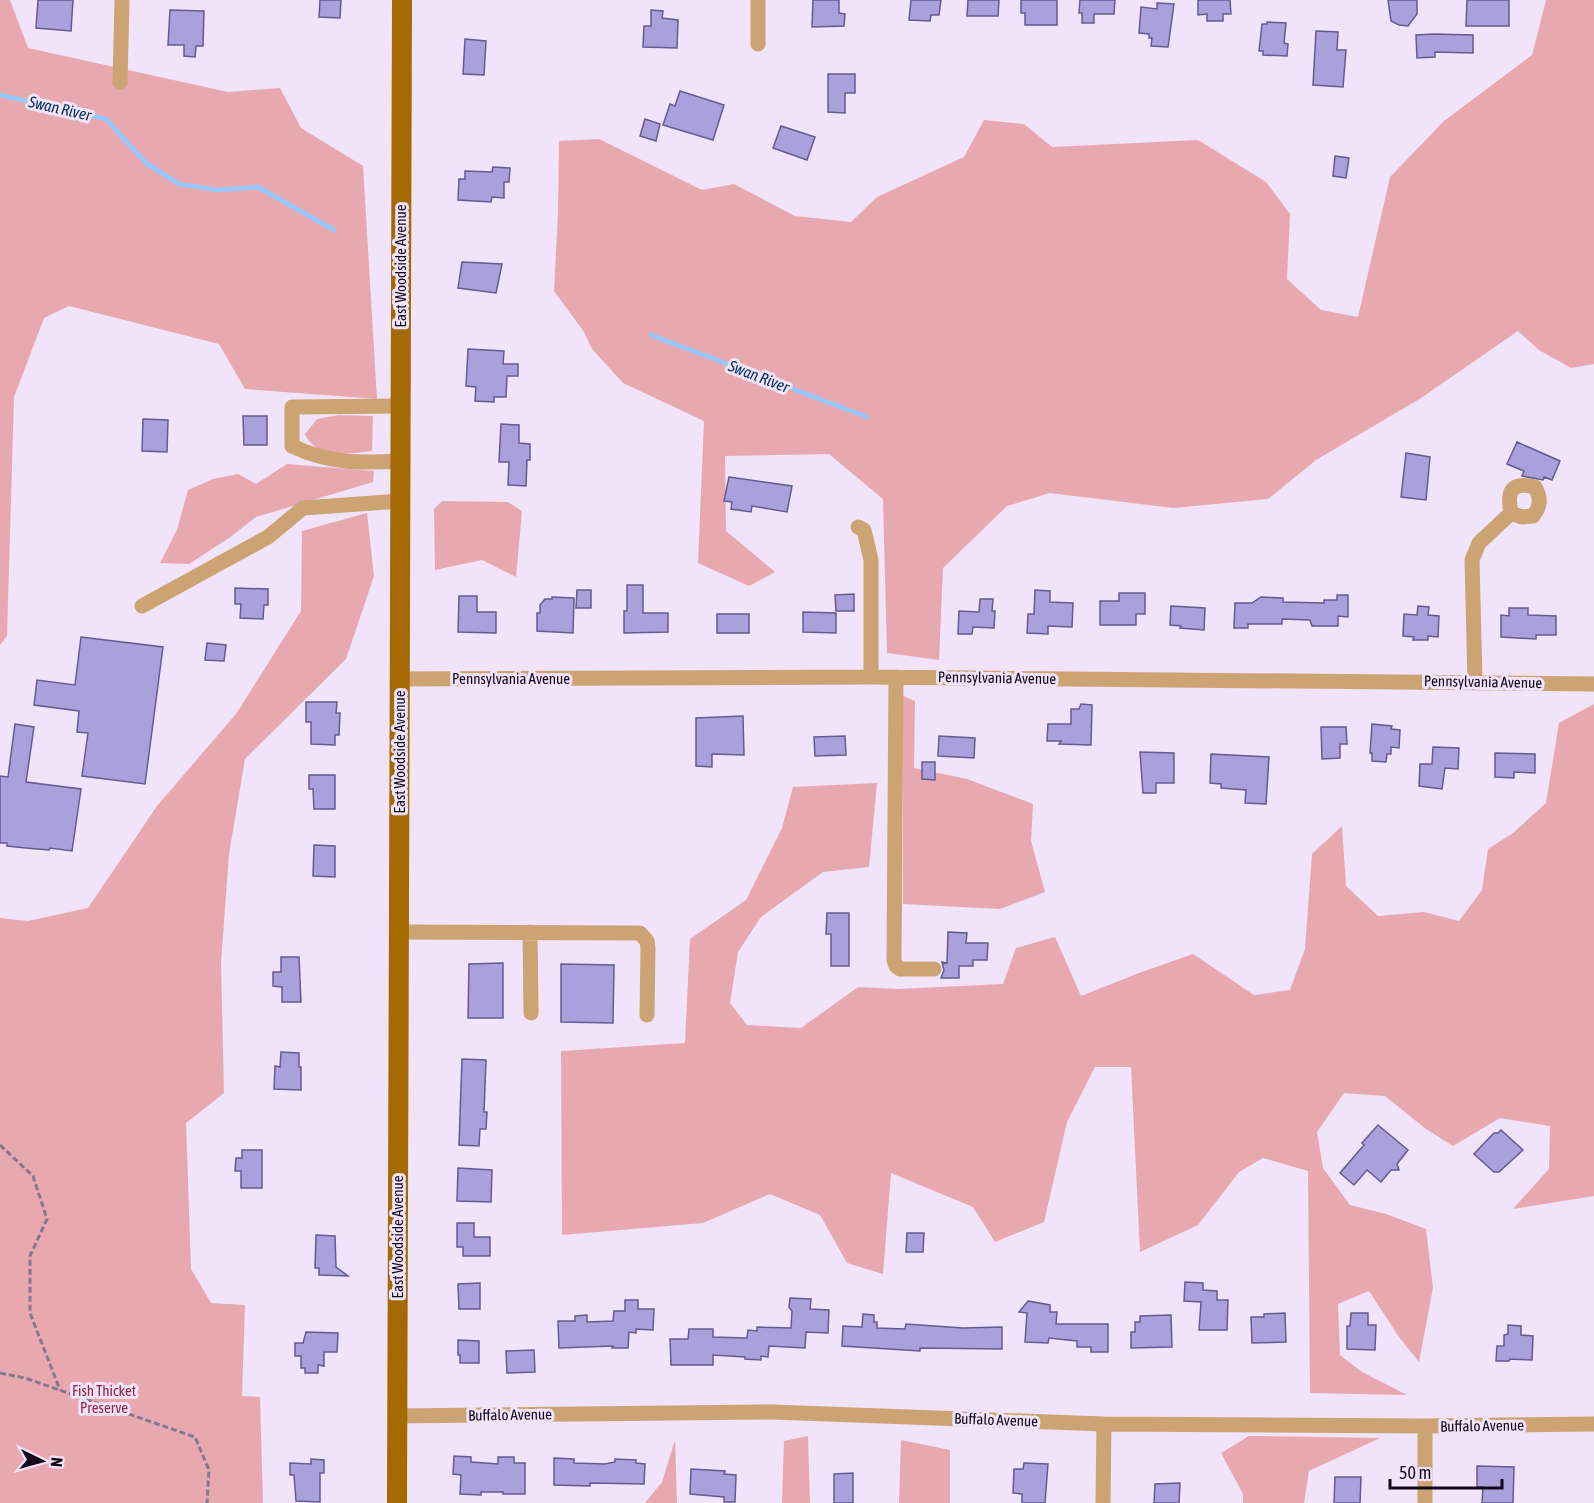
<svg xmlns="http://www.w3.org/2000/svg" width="1594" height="1503" font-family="'Asap Condensed',sans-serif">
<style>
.green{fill:#e8a8b0}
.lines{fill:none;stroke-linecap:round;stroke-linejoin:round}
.stream{stroke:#93c7ff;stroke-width:4.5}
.building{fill:#aaa1dc;stroke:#645b90;stroke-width:1.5}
.path{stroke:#84788d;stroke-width:3;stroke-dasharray:6 3;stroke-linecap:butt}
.minor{stroke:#cca372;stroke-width:15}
.major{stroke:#a46901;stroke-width:20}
.labels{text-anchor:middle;stroke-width:6;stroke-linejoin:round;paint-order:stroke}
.street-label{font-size:15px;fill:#13081a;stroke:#f0e3fa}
.park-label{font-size:15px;fill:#962340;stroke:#f0e3fa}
.water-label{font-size:16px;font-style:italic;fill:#002f5a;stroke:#f0e3fa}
</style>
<rect width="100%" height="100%" fill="#f0e3fa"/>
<path class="green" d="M0,0h10l18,48 200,44 52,-4 21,40 62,38 14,233 -132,-10 -26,-45 -150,-38 -25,12 -30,79 -7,239 -7,9z
M1546,0h48v364l-23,4 -32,-18 -21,-19 -97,67 -105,62 -48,39 -95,9 -123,-15 -43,13 -64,62 -4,92 -52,-7 -4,-154 -54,-45 -104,2 1,75 49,41 -26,14 -51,-23 6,-142 -81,-38 -31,-34 -8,-17 -30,-41 4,-78 1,-72 40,-2 103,51 32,-6 61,32 56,6 26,-25 87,-40 20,-37 40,4 28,23 146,-7 68,42 24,32 -3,65 34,31 37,7 32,-140 54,-56 88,-66z
M339,415l34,1 -1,35c-23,3 -55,9 -67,-17l12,-15z
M287,464l87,7 -1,11 -117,35 -27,21 -40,26 -29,-1 17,-33 11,-40 25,-11 25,-5 18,10z
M442,501l66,1 14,9 -6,66 -34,-17 -47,10 -1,-61z
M367,513l7,63 -28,83 -101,100 -16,95 -8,109 3,130 -38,30 5,146 20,34 34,2 -3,91 18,1 3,106h-263v-585l28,3 60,-13 69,-102 79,-92 65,-103 1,-80z
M903,696l12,5 -1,67 53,11 66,25 -2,37 14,51 -45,17 -97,-5z
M1594,704v492l-81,13 36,-40 1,-43 -50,-8 -47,28 -27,-17 -41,-33 -41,-3 -27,39 6,36 27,37 36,9 40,15 7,59 -14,74 -20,-25 -30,-46 -31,13 2,51 22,17 45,23 -97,-2 -2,-222 -45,-13 -24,14 -41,53 -58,27 -9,-185h-36l-28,55 -23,100 -49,20 -22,-35 -82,-34 -8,101 -36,-11 -27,-48 -50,-21 -67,29 -141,12 -1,-184 124,-8 5,-104 56,-39 36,-72 11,-41 84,-4 -8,84 -46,5 -62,45 -23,35 -8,51 17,22 54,3 57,-41 40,2 105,-5 13,-36 39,-11 26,59 58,-23 54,-19 61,41 36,-5 15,-41 7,-95 30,-28 4,60 32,30 46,-4 35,9 23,-31 6,-41 25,-16 33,-30 13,-80z
M808,1436l2,67h-28l2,-62z
M1249,1436l131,2 -71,33 -5,32h-61v-9l-22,-41z
M675,1440l2,63h-32l17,-21z
M901,1440l49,10v53h-51z"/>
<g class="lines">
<path class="stream" d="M0,95l106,24 40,44 33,21 39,6 40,-3 76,43
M651,335l216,82"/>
</g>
<path class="building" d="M38,0h35l-2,31 -35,-3z
M320,0h21l-1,18 -21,-1z
M813,0h26v13l6,1 -1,12 -32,1z
M911,0h30l-2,15h-8l-1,6 -21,-1z
M968,0h31l-1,16h-31z
M1021,0h36v25h-32v-12h-4z
M1080,0h35l-1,14h-20v9h-12v-10h-3z
M1198,0h32l1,14h-8v7h-16v-7l-9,1z
M1388,0h29v14l-9,12 -9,-1 -8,-4z
M1467,0h42v26h-43z
M1157,3l17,1 -6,43 -17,-1 1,-8h-3v-4l-10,-1 2,-26 16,2z
M170,10l34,1 -1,35h-7l-1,11 -11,-1v-11h-16z
M651,10l12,1 -1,7 16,2 -1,28 -34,-1 1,-21h7z
M1267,22l19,1 -2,20 4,1 -1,12 -24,-1v-4h-4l3,-27h5z
M1316,31l22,1 -1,18h9l-3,37 -30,-2z
M1434,34l39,1v18l-38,-1v5l-18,1 -1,-23z
M465,39l21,2 -2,34 -21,-1z
M828,74h27v19h-10v20l-17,-1z
M680,91l44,14 -11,35 -50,-15 7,-21 5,2z
M645,119l15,5 -4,17 -16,-5z
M781,126l34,11 -8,23 -34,-12z
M1335,156l14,2 -3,20 -13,-2z
M493,167l17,1 -1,14h-5v16l-12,-1 -1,5 -33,-2 1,-21h6v-8l27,1z
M462,262l40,2 -6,29 -38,-5z
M468,349l36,2 -1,13h15v12h-11l-1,21h-12v5l-19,-1 1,-14 -10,-1z
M243,416h24v29h-23z
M143,419l25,1 -1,32 -25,-1z
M501,424l18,1v18l11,1v16h-3l-1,26 -18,-1 1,-23h-10z
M1517,442l43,19 -8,19 -8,-3 -1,3 -21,-4 2,-5 -17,-7z
M1406,453l24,4 -4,43 -25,-3z
M729,477l63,9 -5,26 -35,-6 -1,6 -20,-3 1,-7 -8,-1z
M627,585h16v28h25v19l-44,1v-22h3z
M235,588l33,1v16h-4l-1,14 -23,-1 1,-14h-6z
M577,590h14v18h-15z
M1035,590l15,1v11l23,1 -1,24 -24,-1v8l-21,-1 1,-19h6z
M1119,593h26v21h-9v11h-36v-24h19z
M854,594v17h-18l-1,-16z
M1337,595h11v22l-10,-1v10h-26l-2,-6 -28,-1v5h-34v4h-14l1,-25h17l9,-6 22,1v4l41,1v-3h13z
M459,596h18v16h19v21l-38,-1z
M552,597l22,1 -1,35 -36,-2v-18h3v-8l5,-6h7z
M980,599h13l-1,12h3l-1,17 -21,-1 -1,7h-14l1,-23 20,1z
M1171,606l34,2 -1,22 -24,-2 1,-2 -11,-1z
M1418,606l11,1 -1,8 11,1 -1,21 -10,-1v4h-15l1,-3 -11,-1 1,-22 13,1z
M1509,608h19v7l28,1v19h-20v4l-35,-2v-22l8,1z
M803,612l33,1v20l-33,-1z
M717,614h32v19h-32z
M81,637l82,10 -18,137 -63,-8 6,-43 -11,-1 2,-21 -45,-6 3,-25 38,5z
M207,643l19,2 -2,16 -19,-1z
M306,702h31l-1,11h4l-1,22h-4v10l-24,-1v-22h-5z
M1081,704l11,1 -1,40 -32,-1 2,-3h-14l1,-17h23v-15h8z
M743,716l1,39 -32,-1v13l-16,-1v-48z
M15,724l19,3 -8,55 55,7 -9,62 -22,-3 -1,2 -23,-2 -19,-2v-3h-7v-67l8,1z
M1372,724l20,2 -1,3 9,1 -1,18 -8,-1v7h-4l-1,8 -14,-1v-8h-2z
M1321,727h25l1,17h-7v14l-18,1z
M845,736l1,19 -31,1 -1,-19z
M939,736l36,2 -1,20 -36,-2z
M1433,747l26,1 -1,21 -13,-1 -3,21 -23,-3 1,-22h12z
M1140,752l34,1v30h-18v10h-13z
M1495,753l40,1v19l-21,-1v6l-19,-1z
M1211,754l58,3 -3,47 -21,-1 1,-13 -25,-2v-4l-11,-1z
M922,762h13v18l-13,-1z
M309,775h26v34h-21l-1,-20h-4z
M314,845l21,1v31l-22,-1z
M827,913h22v53h-18v-32h-5z
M948,932l19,1 -1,10h22l-1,17h-14v6h-14v12h-18l3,-8 -2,-8 5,1z
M281,957h18l2,45h-19v-15l-9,-1v-14h8z
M503,963v55h-35l1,-54z
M561,964l53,1 -1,58 -52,-1z
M281,1052l18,1v14h2v23l-27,-1 1,-23 5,1z
M462,1059l24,1 -2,52h3l-1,17h-6l-1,17 -20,-1z
M1378,1125l30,25 -11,14 2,6h-8l-10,12 -14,-12 -13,15 -14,-12 24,-28 -2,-2z
M1501,1130l22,20 -24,22h-5l-20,-18 20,-21h4z
M242,1150h20v38h-21v-17h-6l1,-13h6z
M458,1168l34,2 -1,32 -34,-1z
M457,1223h17v14h16v19h-27v-9h-6z
M907,1233h17l-1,19h-17z
M316,1235l19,1 1,31 12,9 -29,-1v-7h-4z
M1185,1282l18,1v7l14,1v9h11l-1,30h-28l2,-28 -17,-1z
M480,1283v26h-21l-1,-25z
M790,1298l21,1 -1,10 19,1 -1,23 -22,-1 -1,16 -36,-2 -1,11 -7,-1v4l-16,-1v-2l-32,-2v10h-42l-1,-26h18l1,-10h24v8l34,1 1,-8 9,1v-4l34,1 1,-17 -3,-4z
M625,1300h13v9h16l-1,21 -17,-1v4l-7,-1 -1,16h-16l1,-2 -54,2 -1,-27h17v-5l12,-1v7l26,-1 1,-10h11z
M1028,1301l22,4v7h7l-1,12h52v28h-17v-5h-14v-6l-28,-3 -1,5 -23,-1 2,-29 -8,-1z
M1285,1313l1,29 -34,1 -1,-26h13v-3z
M1351,1313h17v12h8l-1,25 -28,-1v-23h3z
M863,1314l11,1v7h3v6l28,1 1,-5 57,4 39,-1v22l-82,-1v3l-78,-5 1,-20 19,1z
M1171,1315l1,32 -41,1v-16h4v-10h5v-6z
M1508,1325l13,1v9l12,1 -1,24 -22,-1 -1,2h-13l1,-15h7v-11l4,-1z
M306,1332l32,1 -1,19h-13v14l-6,-1v8h-13v-5h-4v-12h-6v-13h8z
M458,1340l21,1v22h-19v-8h-2z
M534,1350l1,22 -28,1 -1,-22z
M454,1456l17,1v5l27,2v-7h16v6h11v31h-22v-2h-22v3l-21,-1 1,-19 -8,-1z
M554,1458l20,1v4l31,1 10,-2v-3l21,1v3l9,1 -1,20 -54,-1v3l-36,-1z
M311,1459l13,1v13h-4v29l-24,-1 -2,-26h-4v-12l21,1z
M1024,1463l24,1 -3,39h-23v-9l-9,-1 1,-24h9z
M1477,1466l37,1 -1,36h-31l1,-16h-6z
M691,1469l34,2 -1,3 12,1 -1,27h-11v-5l-34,-3z
M853,1473v30h-19v-29z
M1335,1477h26l-1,26h-26z
M1180,1483l-1,20h-25l1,-19z"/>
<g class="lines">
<path class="path" d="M0,1145l33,31 14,43 -17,37v57l30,77
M0,1373l25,5 170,59 14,33 -2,33"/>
<path class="minor" d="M758,44v-44
M120,82l2,-82
M401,461c-41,2 -71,3 -109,-15v-39l109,-1
M858,527l6,3 7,30v117
M142,606l126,-69 35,-29 98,-7
M896,677l-2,283 2,6 4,3h34
M400,679l471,-2 723,7
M1475,682l-3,-122 7,-17 32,-30 11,4 11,-1c8,-10 8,-18 2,-29 -25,-6 -28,5 -24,26
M399,932l241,1 7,8 1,7 -1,67
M530,932l1,81
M397,1416l375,-4 332,12 321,2 169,-2
M1103,1503l1,-79
M1425,1503v-77"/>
<path class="major" d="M397,1503l5,-1503"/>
</g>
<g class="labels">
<g class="street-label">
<text transform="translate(401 266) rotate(-90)" y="5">East Woodside Avenue</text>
<text transform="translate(997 678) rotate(1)" y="5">Pennsylvania Avenue</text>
<text x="511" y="684">Pennsylvania Avenue</text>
<text transform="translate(1483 682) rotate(1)" y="5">Pennsylvania Avenue</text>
<text transform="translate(400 752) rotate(-90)" y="5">East Woodside Avenue</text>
<text transform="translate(398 1237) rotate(-90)" y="5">East Woodside Avenue</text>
<text transform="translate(510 1415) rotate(-1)" y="5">Buffalo Avenue</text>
<text transform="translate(996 1420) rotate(2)" y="5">Buffalo Avenue</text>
<text transform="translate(1482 1426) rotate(-1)" y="5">Buffalo Avenue</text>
</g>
<g class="park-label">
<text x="104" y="1396">Fish Thicket<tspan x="104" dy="17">Preserve</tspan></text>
</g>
<g class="water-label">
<text transform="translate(60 108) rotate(13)" y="6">Swan River</text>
<text transform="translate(759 376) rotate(21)" y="6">Swan River</text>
</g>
</g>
<g transform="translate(42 1461) rotate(95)" stroke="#f0e3fa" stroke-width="4.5" paint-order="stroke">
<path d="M0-4.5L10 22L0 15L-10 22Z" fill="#13081a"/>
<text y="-9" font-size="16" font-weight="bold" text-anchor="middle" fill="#13081a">N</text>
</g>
<path d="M1390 1479v9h112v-9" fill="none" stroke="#13081a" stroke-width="3"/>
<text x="1399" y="1479" font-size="18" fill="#13081a" stroke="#f0e3fa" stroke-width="4.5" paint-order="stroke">50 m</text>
</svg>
